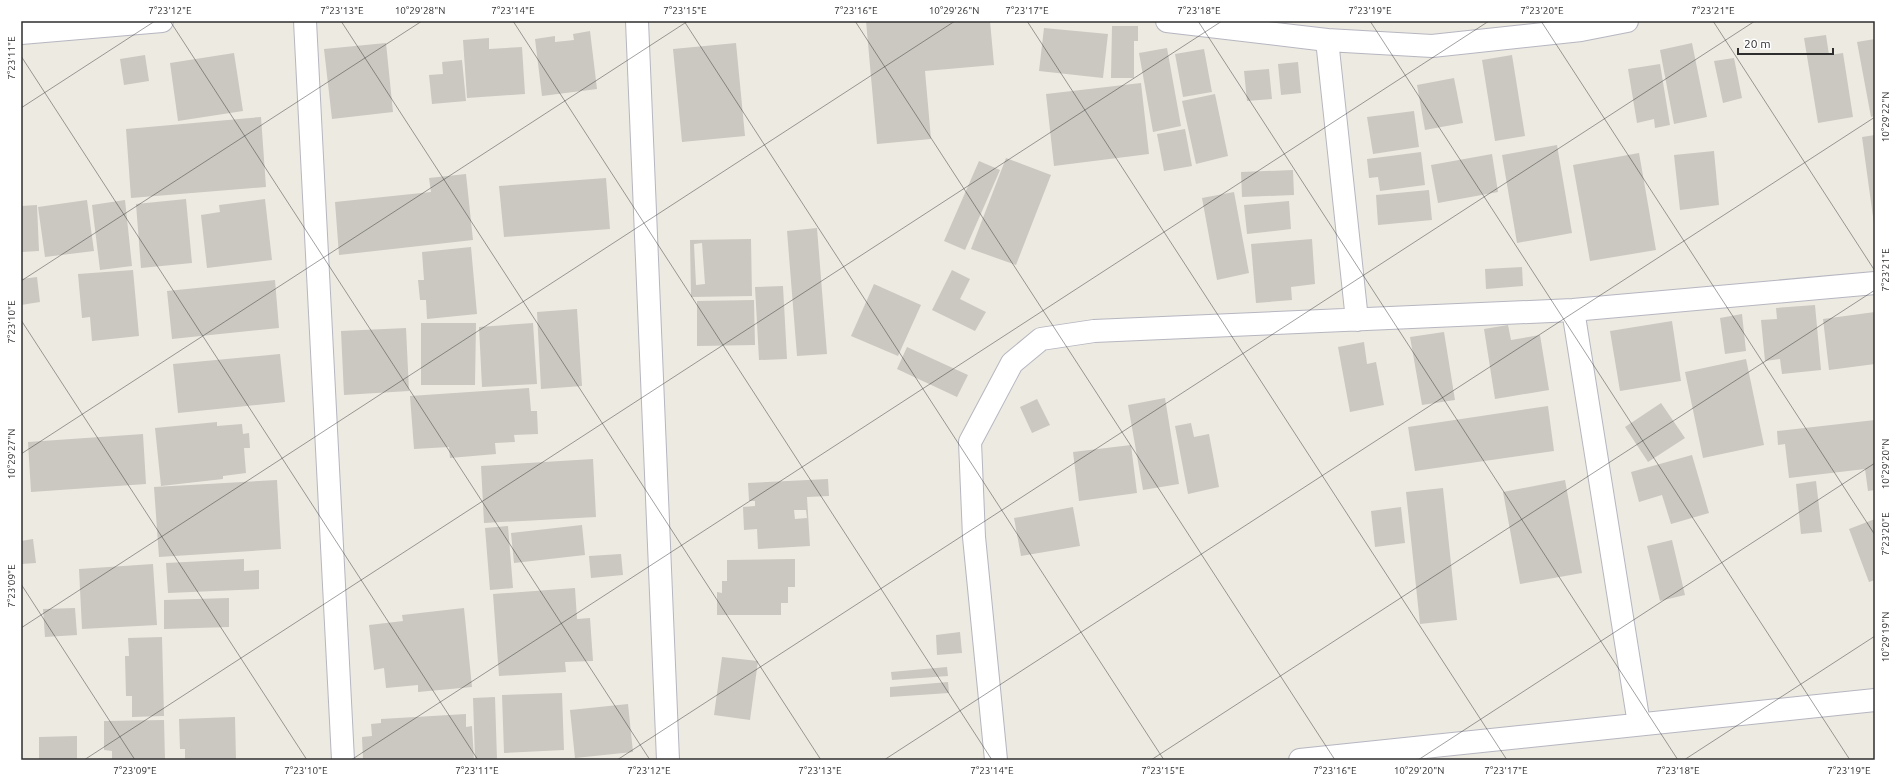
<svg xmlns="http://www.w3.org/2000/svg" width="1896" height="781" font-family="Ubuntu,sans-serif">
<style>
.building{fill:#cac8c0;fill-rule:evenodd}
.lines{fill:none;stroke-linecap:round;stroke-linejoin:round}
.minor-casing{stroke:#b6b6c0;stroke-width:24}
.minor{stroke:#fff;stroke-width:22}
.ticks{fill:none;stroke:#2e2e2e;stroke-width:1;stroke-opacity:0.45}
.neatline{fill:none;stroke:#2e2e2e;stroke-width:1.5}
.ticks-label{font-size:10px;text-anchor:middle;fill:#2e2e2e}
</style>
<rect width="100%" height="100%" fill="#edeae2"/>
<path class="building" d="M866,21h124l4,44 -69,6 6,68 -54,5z
M1112,26h26v15h-4v37h-23z
M1044,28l64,6 -5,44 -64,-7z
M590,31l7,58 -55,7 -7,-57 20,-3v6l19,-2 -1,-6z
M1826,35l3,20 14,-2 10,64 -35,6 -14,-85z
M489,38v11l33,-2 3,47 -58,4 -4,-58z
M1875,39v77l-4,1 -14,-75z
M386,43l7,69 -61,7 -8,-70z
M736,43l9,93 -63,6 -9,-93z
M1692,43l15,74 -33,7 -14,-74z
M1167,48l14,78 -28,6 -14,-79z
M1204,49l8,43 -29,5 -8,-43z
M234,53l9,58 -65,10 -8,-58z
M145,55l4,26 -25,4 -4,-26z
M1512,55l13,81 -30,5 -13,-81z
M1734,58l8,40 -19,5 -9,-42z
M462,60l4,41 -34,3 -3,-29 14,-1 -1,-12z
M1298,62l3,31 -20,2 -3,-31z
M1660,64l10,61 -15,3 -1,-9 -17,4 -9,-54z
M1269,69l3,30 -25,2 -3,-30z
M1454,78l9,45 -38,7 -8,-45z
M1141,83l8,71 -95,12 -8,-72z
M1215,94l13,62 -32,8 -14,-63z
M1414,111l5,36 -46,7 -6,-37z
M261,117l5,70 -135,11 -5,-69z
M1185,129l7,37 -28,5 -7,-37z
M1875,135v89h-1l-12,-87z
M1557,145l15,88 -55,10 -15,-88z
M1714,151l5,54 -39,5 -6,-55z
M1421,152l4,33 -45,6 -2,-14 -9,1 -2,-19z
M1639,153l17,97 -66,11 -17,-96z
M1492,154l6,38 -60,11 -7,-38z
M1006,158l45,17 -35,90 -45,-16z
M979,161l21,9 -35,80 -21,-9z
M1293,170l1,25 -52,2 -1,-25z
M466,174l7,66 -134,15 -4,-53 96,-10 -2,-14z
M606,178l4,51 -106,8 -5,-51z
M1429,190l3,30 -54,5 -2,-30z
M1234,192l15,81 -32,7 -15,-82z
M186,199l6,64 -51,5 -5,-64z
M265,199l7,61 -65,8 -6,-53 19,-3 -1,-7z
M87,200l7,51 -49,6 -7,-50z
M125,200l7,66 -32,4 -8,-65z
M1289,201l2,28 -44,5 -3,-29z
M37,205l2,46 -18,1v-46z
M817,228l10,126 -30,2 -10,-125z
M751,239l1,57 -61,1 -1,-57zM702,243l3,41 -9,1 -2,-41z
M1312,239l3,45 -24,3 1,13 -36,3 -5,-59z
M471,247l6,67 -50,5 -1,-19h-6l-2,-20h6l-2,-28z
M1522,267l1,19 -37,3 -1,-20z
M133,270l6,66 -47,5 -2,-24 -8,1 -4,-44z
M952,270l18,9 -10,20 26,13 -11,19 -43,-21z
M37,277l3,25 -19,3v-26z
M275,280l4,48 -107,11 -5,-48z
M874,284l47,21 -23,51 -47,-20z
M783,286l4,73 -28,1 -4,-73z
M754,300l1,45 -58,1v-45z
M1815,305l6,65 -39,4 -2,-15 -15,2 -4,-41 16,-1 -1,-11z
M577,309l5,77 -41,3 -4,-77z
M1875,312v52l-46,6 -6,-51z
M1742,314l4,37 -21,3 -5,-36z
M1672,321l9,60 -61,10 -10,-60z
M421,323h55l-1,62h-54z
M533,323l4,61 -55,3 -3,-60z
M1508,325l3,15 29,-5 9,55 -54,9 -11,-70z
M406,328l3,63 -65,4 -3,-64z
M1444,332l11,68 -33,5 -12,-68z
M1364,342l3,22 9,-2 8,43 -34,7 -12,-65z
M907,347l61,28 -11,22 -60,-28z
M280,354l5,48 -107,11 -5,-49z
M1746,359l18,86 -61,13 -18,-86z
M529,388l2,23h6l1,23 -24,1 1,7 -20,1 1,11 -46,4 -1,-11 -35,2 -4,-53z
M1165,398l14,86 -36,6 -15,-85z
M1037,399l13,26 -18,8 -12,-26z
M1661,403l24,35 -37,24 -23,-35z
M1548,406l6,45 -139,20 -7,-44z
M1875,420v70l-7,1 -3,-22 -76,9 -4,-34 -7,1 -1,-14z
M217,422v4l25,-2 1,10 6,-1 1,15h-6l2,25 -23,3v3l-62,7 -6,-58z
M1191,423l3,14 15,-3 10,53 -31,7 -13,-68z
M143,434l3,50 -115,8 -3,-50z
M1131,445l6,48 -58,8 -6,-49z
M1692,455l17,58 -38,11 -9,-29 -23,7 -8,-30z
M593,459l3,58 -112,6 -3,-57z
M828,479l1,17 -22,1 3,49 -52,3 -1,-20 -13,1 -1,-23 12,-1v-5h-6l-1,-18zM794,510h12l1,8 -12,1z
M277,480l4,69 -122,8 -5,-70z
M1565,480l17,93 -62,11 -17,-92z
M1816,481l6,51 -21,2 -5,-50z
M1443,488l14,132 -37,4 -14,-132z
M1073,507l7,39 -59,10 -7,-38z
M1401,507l4,36 -30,4 -4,-36z
M1875,519v61l-6,2 -20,-53z
M582,525l3,30 -71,8 -3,-30z
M508,526l5,62 -23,2 -5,-62z
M33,539l3,24 -15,1v-23z
M1672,540l13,55 -25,6 -13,-55z
M621,554l2,21 -32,3 -2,-22z
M244,559v12l15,-1v19l-91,4 -2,-30z
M795,559v28h-7v16h-7v12h-64v-23l5,1v-12h5v-21z
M153,564l4,61 -75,4 -3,-60z
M575,588l2,31 13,-1 3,43 -28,1 1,10 -67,4 -6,-82z
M229,598v29l-65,2v-29z
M75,608l2,27 -32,2 -2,-28z
M464,608l8,79 -54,5v-7l-32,3 -2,-20 -10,2 -5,-45 34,-4 -1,-6z
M960,632l2,21 -25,2 -1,-20z
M162,637l2,79 -32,1v-21h-6l-1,-40h4l-1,-18z
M722,657l36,4 -8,59 -36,-5z
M947,667l1,9 -56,4 -1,-8z
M948,682l1,11 -59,4v-10z
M562,693l2,57 -60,3 -2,-58z
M495,697l2,63h-22l-2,-62z
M628,704l5,48 -58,6 -5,-48z
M466,714v13l6,-1 2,34h-111l-1,-23 10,-1 -1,-12 10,-1v-4z
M235,717l1,43h-51v-11h-5l-1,-30z
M164,720l1,40h-53v-9l-8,-1v-29z
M77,736v24h-38v-23z"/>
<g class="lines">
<g class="minor-casing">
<path id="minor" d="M305,21l38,739
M637,21l31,739
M1167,21l160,19
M21,33l141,-12
M1573,310l66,414
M1357,320l-30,-280 105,6 149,-16 46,-9
M996,760l-22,-223 -4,-95 42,-79 29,-24 53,-8 479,-21 302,-27
M1300,760l575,-60"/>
</g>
<use href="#minor" class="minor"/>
</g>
<path class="ticks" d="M170,21l480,739M341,21l480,739M513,21l479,739M684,21l480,739M855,21l480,739M1027,21l480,739M1198,21l480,739M1370,21l480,739M1541,21l334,514M1713,21l162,250M21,56l457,704M21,108l134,-87M21,281l401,-260M21,320l286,440M21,454l667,-433M21,584l114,176M21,628l934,-607M84,760l1138,-739M351,760l1138,-739M617,760l1138,-739M884,760l991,-643M1151,760l724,-470M1418,760l457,-297M1684,760l191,-124"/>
<rect width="1896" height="781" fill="none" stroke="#ffffff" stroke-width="44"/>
<path d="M1738 48v6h95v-6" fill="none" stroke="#2e2e2e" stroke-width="2"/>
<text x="1744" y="48" font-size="12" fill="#2e2e2e" stroke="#ffffff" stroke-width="3" paint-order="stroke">20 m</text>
<rect x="22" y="22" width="1852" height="737" class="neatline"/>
<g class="ticks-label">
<text x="170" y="14">7°23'12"E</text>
<text x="342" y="14">7°23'13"E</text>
<text x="420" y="14">10°29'28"N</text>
<text x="513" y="14">7°23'14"E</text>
<text x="685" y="14">7°23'15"E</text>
<text x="856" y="14">7°23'16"E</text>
<text x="954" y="14">10°29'26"N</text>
<text x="1027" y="14">7°23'17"E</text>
<text x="1199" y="14">7°23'18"E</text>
<text x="1370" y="14">7°23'19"E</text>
<text x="1542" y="14">7°23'20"E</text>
<text x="1713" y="14">7°23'21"E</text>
<text transform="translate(11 58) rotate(-90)" y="4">7°23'11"E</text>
<text transform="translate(1885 117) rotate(-90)" y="4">10°29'22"N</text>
<text transform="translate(1885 270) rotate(-90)" y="4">7°23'21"E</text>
<text transform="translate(11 322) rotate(-90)" y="4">7°23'10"E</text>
<text transform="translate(11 454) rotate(-90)" y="4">10°29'27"N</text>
<text transform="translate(1885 464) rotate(-90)" y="4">10°29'20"N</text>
<text transform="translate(1885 534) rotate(-90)" y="4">7°23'20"E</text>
<text transform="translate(11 586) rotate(-90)" y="4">7°23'09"E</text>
<text transform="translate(1885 637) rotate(-90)" y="4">10°29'19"N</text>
<text x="135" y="774">7°23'09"E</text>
<text x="306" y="774">7°23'10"E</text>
<text x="477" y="774">7°23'11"E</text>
<text x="649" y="774">7°23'12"E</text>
<text x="820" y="774">7°23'13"E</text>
<text x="992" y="774">7°23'14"E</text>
<text x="1163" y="774">7°23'15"E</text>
<text x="1335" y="774">7°23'16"E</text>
<text x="1419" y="774">10°29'20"N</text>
<text x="1506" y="774">7°23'17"E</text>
<text x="1678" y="774">7°23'18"E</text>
<text x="1849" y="774">7°23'19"E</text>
</g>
</svg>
